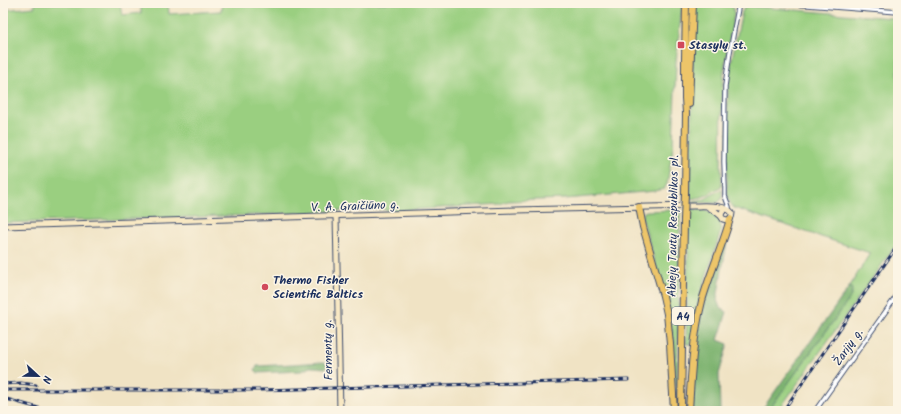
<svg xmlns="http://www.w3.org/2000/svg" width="901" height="414" font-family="Kalam,sans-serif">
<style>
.green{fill:#9acf80;stroke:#5a7f6f}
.forest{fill:#7bb26e;stroke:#4b7066}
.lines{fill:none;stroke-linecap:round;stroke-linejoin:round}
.street-casing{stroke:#3b4a6d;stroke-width:5.5}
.secondary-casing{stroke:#3b4a6d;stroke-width:7}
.highway-casing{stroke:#3b4a6d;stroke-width:8}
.street{stroke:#fff;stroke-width:3.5}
.secondary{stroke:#f8e8c3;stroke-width:5}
.highway{stroke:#edc569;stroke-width:6}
.rail-casing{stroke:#1b2f5e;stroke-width:3}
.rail{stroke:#fcf5e5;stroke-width:1.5;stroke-dasharray:4.5;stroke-linecap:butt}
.highway-bridge-casing{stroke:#3b4a6d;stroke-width:8;stroke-linecap:butt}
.highway-bridge{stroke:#edc569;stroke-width:6}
.poi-dot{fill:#d1495b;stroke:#fcf5e5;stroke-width:1.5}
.labels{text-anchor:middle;stroke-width:3;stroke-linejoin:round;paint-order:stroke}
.shield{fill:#fcf5e5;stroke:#5e6a86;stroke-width:1}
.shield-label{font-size:11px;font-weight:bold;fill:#1b2f5e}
.poi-label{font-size:12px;font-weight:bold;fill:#1b2f5e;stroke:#fcf5e5;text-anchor:start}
.street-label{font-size:12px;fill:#1b2f5e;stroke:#fcf5e5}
</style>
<rect width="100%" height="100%" fill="#fcf5e5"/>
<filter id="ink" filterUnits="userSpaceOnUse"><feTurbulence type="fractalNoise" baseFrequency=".025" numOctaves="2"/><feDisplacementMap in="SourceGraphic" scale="8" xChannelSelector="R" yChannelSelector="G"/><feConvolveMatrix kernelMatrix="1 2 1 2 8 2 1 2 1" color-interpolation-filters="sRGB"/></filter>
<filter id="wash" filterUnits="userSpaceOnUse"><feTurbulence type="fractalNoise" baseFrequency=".012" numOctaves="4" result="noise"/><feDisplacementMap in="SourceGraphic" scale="16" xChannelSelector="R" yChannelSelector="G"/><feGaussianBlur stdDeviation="0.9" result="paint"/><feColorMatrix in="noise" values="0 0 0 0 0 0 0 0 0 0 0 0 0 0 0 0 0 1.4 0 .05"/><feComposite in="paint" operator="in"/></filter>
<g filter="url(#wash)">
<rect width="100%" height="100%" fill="#f0e3c4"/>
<path class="green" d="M35,3h85l2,12 19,-2v-10h27l1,11 52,-3 1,-8h459l1,4 -6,54 -3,86 -6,37 -3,5 -9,2 -90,8 -57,2 -8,3 -108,7 -11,-2 -125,6 -253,8v-213l32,-3z
M698,3h32l3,5 1,7 -8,43 -3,21 -1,19 -1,68 1,20 -15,9 -5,2 -12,2 4,-190z
M746,6l146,12h6v224l-120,169h-10l80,-110 4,-11 -2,-4 20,-33 -133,-44 -3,-1 -4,-5 -2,-5 -1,-9v-14l1,-88 2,-19 12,-56 2,-4z
M722,190v9l-5,4 -27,-1 15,-3 13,-8z
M689,209c19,1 35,1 31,25l-17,52 -7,28 -5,30h-5z
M680,210l-3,186h-1l-3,-59 -4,-25 -27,-95 2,-5 3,-1z"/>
<path class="forest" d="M726,239l1,4 -5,26 -5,31 3,8 7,4 -9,28 10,4 -9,30 1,37h-28c2,-32 3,-64 9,-96 5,-26 16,-51 25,-76z
M850,286c4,6 1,10 -2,15l-80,110h-7z
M324,362l2,1 1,2 -1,3 -16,-1 -8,4 -44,2 -3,-3 2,-4h2z"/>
</g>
<g filter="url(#ink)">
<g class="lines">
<g class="street-casing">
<path id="street" d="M782,3l116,9
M729,210v-3l-4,-11v-8l-1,-26 1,-76 5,-34 9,-49
M815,411l83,-117"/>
</g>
<g class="secondary-casing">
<path id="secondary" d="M708,207l7,4 6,5
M336,216l4,195
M3,226l513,-16 177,-4c10,0 33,-2 39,7 0,4 -2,7 -5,7l-4,-1 -2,-3 1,-4 4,-3"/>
</g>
<g class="highway-casing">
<path id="highway" d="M689,104l4,-101
M685,193l1,-80 -1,-15v-39l1,-56
M639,207l4,20 20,69 4,18 3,30 4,67
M681,411l3,-191
M689,411c2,-37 4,-74 13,-110 8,-28 20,-54 28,-82"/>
</g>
<use href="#street" class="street"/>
<use href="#secondary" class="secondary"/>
<use href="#highway" class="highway"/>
<g class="rail-casing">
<path id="rail" d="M3,384l18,-1 15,2
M3,390h257l368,-10
M3,398l46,13
M783,411l115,-166"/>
</g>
<use href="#rail" class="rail"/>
<g class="highway-bridge-casing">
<path id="highway-bridge" d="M684,220l1,-27"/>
</g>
<use href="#highway-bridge" class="highway-bridge"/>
</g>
</g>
<g class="poi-dot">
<rect x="677" y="41" width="8" height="8" rx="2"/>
<circle cx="265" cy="287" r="4"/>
</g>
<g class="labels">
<rect class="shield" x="672" y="307" width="22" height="18" rx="3"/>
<g class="shield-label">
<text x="683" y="320">A4</text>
</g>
<g class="poi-label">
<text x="689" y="49">Stasylų st.</text>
<text x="273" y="284">Thermo Fisher<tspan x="273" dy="14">Scientific Baltics</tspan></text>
</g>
<g class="street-label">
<text transform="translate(355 206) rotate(-2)" y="4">V. A. Graičiūno g.</text>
<text transform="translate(673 226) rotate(-89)" y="4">Abiejų Tautų Respublikos pl.</text>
<text transform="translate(848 347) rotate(-55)" y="4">Žarijų g.</text>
<text transform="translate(328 350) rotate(-91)" y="4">Fermentų g.</text>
</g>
</g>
<rect width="901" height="414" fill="none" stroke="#fcf5e5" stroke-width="16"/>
<g transform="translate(38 376) rotate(112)" stroke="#fcf5e5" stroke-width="3" paint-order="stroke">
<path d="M0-3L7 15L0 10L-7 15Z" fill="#1b2f5e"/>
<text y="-6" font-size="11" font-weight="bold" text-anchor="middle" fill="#1b2f5e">N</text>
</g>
</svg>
